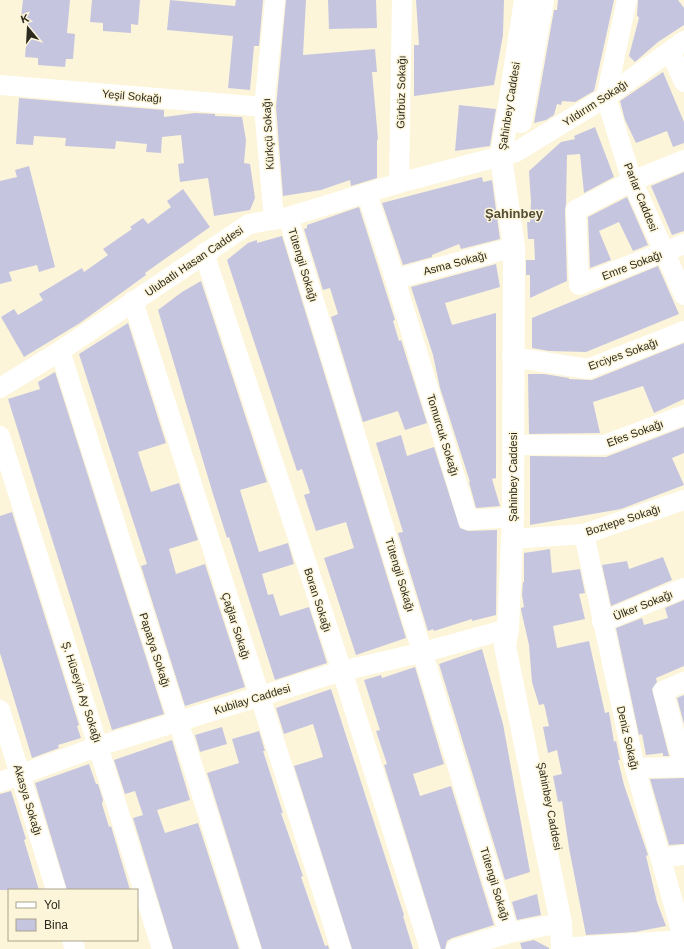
<svg xmlns="http://www.w3.org/2000/svg" width="684" height="949" font-family="Arial,sans-serif">
<style>
.building{fill:#c6c5e0}
.lines{fill:none;stroke-linecap:round;stroke-linejoin:round}
.minor{stroke:#fff;stroke-width:20}
.major{stroke:#fff;stroke-width:22}
.labels{text-anchor:middle;stroke-width:3;stroke-linejoin:round;paint-order:stroke}
.street-label{font-size:11px;fill:#2c291e;stroke:#fcf5d9}
.quarter-label{font-size:13px;font-weight:bold;fill:#534d36;stroke:#fcf5d9}
</style>
<rect width="100%" height="100%" fill="#fcf5d9"/>
<path class="building" d="M23,0h47l-3,33 8,1 -2,25h-7l-1,8 -27,-2v-7l-13,-1 3,-39 -7,-1z
M92,0h48l-2,25 -7,-1v9l-28,-2v-8l-13,-1z
M170,0l65,6 1,-6h27l-4,46h-5l-4,44 -22,-2 5,-52 -66,-6z
M286,0h20l-3,55 72,-6 2,23h-5l6,67 -1,1v38l-26,8 -1,-6 -29,10 -38,6 -7,-89z
M328,0h48l1,28 -48,1z
M416,0h88l-1,35 -9,50 -80,11v-51h5z
M558,0h56l-20,91 -19,11 -13,-1 -1,4 -4,-1 -3,11 -8,5 -12,3 20,-113h3z
M638,0h40l6,8v17l-26,17 -23,20 -6,-6 10,-38 -2,-3z
M663,72l21,50v21l-11,4 -6,-16 -31,12 -11,-23 -5,-19z
M19,98l145,12v7l31,-4 20,1v2l27,1 4,23 -2,23 6,1 5,34 -5,12 -36,6 -6,-38 -28,4 -2,-18 6,-1 -3,-28 -19,2 -1,16 -15,-1 1,-8 -31,-3 -1,8 -50,-3 1,-8 -32,-2 -1,9 -17,-1z
M459,105l37,4 -6,37 -35,5z
M595,127l19,50 -30,16 -4,-39 -13,1 -1,49 -1,6 2,71 -37,17v-23h-4v-15h9l-1,-21h-6l-1,-17h3l1,-20 -2,-31 32,-29 14,-3 -1,-3z
M29,166l26,101 -16,5 -2,-7 -28,7 3,9 -12,3v-103l17,-4 -2,-7z
M684,172v59l-12,4 -21,-49z
M482,177l1,5 9,-2 8,59 -39,10 -2,-5 -27,11v2l-29,8 -21,-62z
M183,189l27,38 -65,46 1,2 -66,48 -56,34 -23,-40 13,-8 4,6 25,-15 -4,-6 43,-26 2,4 24,-17 -5,-6 29,-20 -2,-2 13,-9 5,6 23,-17 -4,-6z
M627,197l21,48 -15,6 -14,-29 -20,9 12,29 -21,8 -2,-51z
M359,207l36,113 -2,1 6,20 2,-1 26,83 -22,7 -7,-19 -35,11 -32,-105 7,-3 -8,-26 -7,2 -19,-61 3,-1v-3z
M282,236l124,402 -50,17 -32,-97 30,-10 -8,-26 -30,9 -12,-36 6,-2 -8,-24 -5,2 -70,-211 21,-17 9,-3v3z
M496,264l4,23 -55,16 7,22 44,-12v165l-4,1 8,27 -24,2 -7,-26h1l-30,-94 -7,-33 -22,-68z
M658,266l21,48 -93,38 -37,-1 -17,-3v-30z
M201,281l66,201 -27,8 19,62 29,-9 6,21 -32,10 6,21 5,-1 7,22 29,-9 18,56 -52,17 -46,-143 -2,1 -14,-44 -55,-184 24,-18z
M128,323l38,120 -28,9 13,40 28,-9 19,57 -29,9 7,25 29,-10 40,123 -60,19 -44,-140 6,-2 -68,-210z
M684,343v56l-30,14 -11,-27 -50,16 7,31 -71,1 -1,-60h16l25,4v1l23,1z
M55,372l109,342 -52,16 -104,-331 32,-10 -2,-7z
M684,427v26l-12,5 12,27 -63,24 -91,16v-69l76,1z
M401,435l6,21 27,-9 26,81 8,3 29,-1 -1,85 -24,6v-2l-38,12 -1,-2 -5,2 -30,-98 5,-1 -27,-89z
M12,512l67,213 -2,1 4,12 -23,7 1,3 -27,10 -32,-105v-137z
M550,549l2,24 28,-4 5,24 -6,1 6,25 -32,7 4,22 32,-7 16,72 4,-1 5,30 2,-1 4,19h-2l6,25 24,70 -2,1 11,46 9,24 -31,6 -49,3 -17,-87 -7,-47 -4,1 -5,-26 9,-2 -5,-24 -9,3 -5,-26 6,-1 -5,-22 -5,1 -7,-23 -3,-37 -8,-35v-2l3,-1 -2,-12 1,-13h1v-29z
M663,557l9,23 -61,26 -9,-41 25,-4 2,8z
M684,600v66l-28,12 1,4 -5,7 17,67h-6v-3l-17,2 -4,-21 -3,1 -23,-107 26,-10 2,7 24,-7 -3,-10z
M482,649l21,75 27,148 -25,8 -66,-216z
M415,667l29,97 -31,10 7,22 31,-10 43,139 -42,13 -5,3 -2,8h-4l-57,-184 3,-1 -11,-33 4,-1 -16,-50 17,-5 1,3z
M331,689l73,226 -1,1 10,33h-61l-58,-183 29,-9 -10,-33 -29,10 -8,-26z
M684,695v29l-7,-26z
M222,727l5,17 -27,8 -5,-17z
M259,731l6,20h-2l20,62h-2l22,63 -2,1 24,69 3,-1 1,4h-67l-55,-176 32,-10 -7,-24z
M172,740l18,60 -33,10 8,23 33,-10 41,126h-66l-40,-131 10,-3 -8,-24 -10,3 -11,-34z
M89,764l7,20h2l5,16 -1,4 7,23 2,-1 19,64h-63l-32,-107z
M684,778v66l-15,1 -19,-66z
M11,791l15,48 -2,1 15,50h-39v-96z
M537,894l4,21 -24,5 -5,-18z
M534,940l15,8v1h-27l-2,-6z"/>
<g class="lines">
<path class="minor" d="M627,0l-21,97 26,84 52,114
M670,51l14,31
M0,85l264,22
M684,160l-52,21 -56,29 3,75 105,-41
M399,183l3,-183
M367,194l28,85 73,241 45,-3
M288,217l221,716
M274,220l-10,-113 11,-107
M204,253l138,418 88,278
M395,279l119,-32
M133,301l208,648
M60,351l191,598
M512,357l76,12 96,-38
M0,388l60,-37 189,-127 39,-7 111,-34 117,-31 90,-55 78,-56
M0,436l162,513
M513,445h91l80,-30
M584,534l51,234 49,173
M512,539l72,-5 100,-34
M602,622l82,-34
M684,682l-21,9 21,76
M0,710l56,180
M635,768l49,-1
M0,782l99,-36 243,-75 82,-19 84,-23
M661,858l23,-3
M72,940l3,9
M575,947l109,-7
M456,949l53,-16 52,-10"/>
<path class="major" d="M525,0l-24,157 13,90 -1,270 -5,112 -3,17 56,277 1,26
M521,122l22,-122"/>
</g>
<g class="labels">
<g class="street-label">
<text transform="translate(401 92) rotate(-89)" y="4">Gürbüz Sokağı</text>
<text transform="translate(132 96) rotate(5)" y="4">Yeşil Sokağı</text>
<text transform="translate(595 103) rotate(-33)" y="4">Yıldırım Sokağı</text>
<text transform="translate(509 106) rotate(-81)" y="4">Şahinbey Caddesi</text>
<text transform="translate(268 134) rotate(-93)" y="4">Kürkçü Sokağı</text>
<text transform="translate(641 197) rotate(68)" y="4">Parlar Caddesi</text>
<text transform="translate(194 261) rotate(-34)" y="4">Ulubatlı Hasan Caddesi</text>
<text transform="translate(455 263) rotate(-15)" y="4">Asma Sokağı</text>
<text transform="translate(303 265) rotate(73)" y="4">Tütengil Sokağı</text>
<text transform="translate(632 265) rotate(-21)" y="4">Emre Sokağı</text>
<text transform="translate(623 354) rotate(-20)" y="4">Erciyes Sokağı</text>
<text transform="translate(635 433) rotate(-20)" y="4">Efes Sokağı</text>
<text transform="translate(443 435) rotate(73)" y="4">Tomurcuk Sokağı</text>
<text transform="translate(513 477) rotate(-90)" y="4">Şahinbey Caddesi</text>
<text transform="translate(623 520) rotate(-18)" y="4">Boztepe Sokağı</text>
<text transform="translate(400 575) rotate(73)" y="4">Tütengil Sokağı</text>
<text transform="translate(318 600) rotate(72)" y="4">Boran Sokağı</text>
<text transform="translate(643 605) rotate(-22)" y="4">Ülker Sokağı</text>
<text transform="translate(236 626) rotate(72)" y="4">Çağlar Sokağı</text>
<text transform="translate(155 650) rotate(72)" y="4">Papatya Sokağı</text>
<text transform="translate(82 692) rotate(72)" y="4">Ş. Hüseyin Ay Sokağı</text>
<text transform="translate(252 699) rotate(-17)" y="4">Kubilay Caddesi</text>
<text transform="translate(628 738) rotate(77)" y="4">Deniz Sokağı</text>
<text transform="translate(28 800) rotate(73)" y="4">Akasya Sokağı</text>
<text transform="translate(550 806) rotate(79)" y="4">Şahinbey Caddesi</text>
<text transform="translate(495 884) rotate(73)" y="4">Tütengil Sokağı</text>
</g>
<g class="quarter-label">
<text x="514" y="218">Şahinbey</text>
</g>
</g>
<rect x="8" y="889" width="130" height="52" fill="#fcf5d9" stroke="#a9a38e"/>
<rect x="16" y="902" width="20" height="6" fill="#ffffff" stroke="#a9a38e"/>
<text x="44" y="909" font-size="12" fill="#2c291e">Yol</text>
<rect x="16" y="919" width="20" height="12" fill="#c6c5e0" stroke="#a9a38e"/>
<text x="44" y="929" font-size="12" fill="#2c291e">Bina</text>
<g transform="translate(28 28) rotate(342)" stroke="#fcf5d9" stroke-width="3" paint-order="stroke">
<path d="M0-3L7 15L0 10L-7 15Z" fill="#2c291e"/>
<text y="-6" font-size="11" font-weight="bold" text-anchor="middle" fill="#2c291e">K</text>
</g>
</svg>
